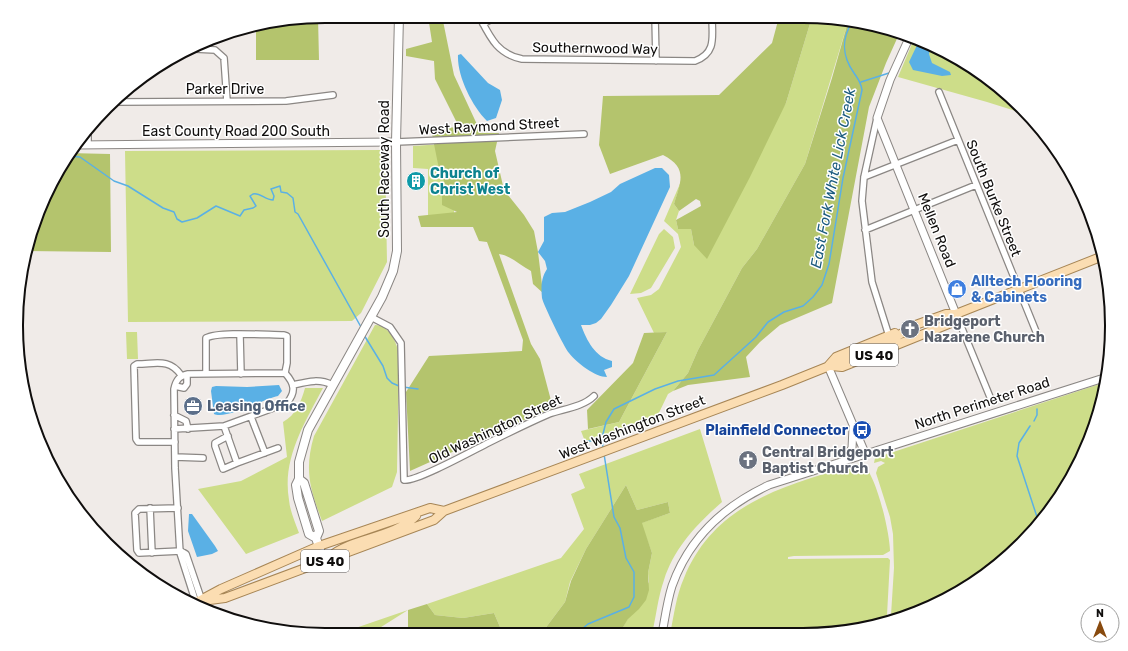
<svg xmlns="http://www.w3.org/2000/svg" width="1128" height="651" font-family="Rubik,sans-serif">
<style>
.green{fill:#cddd89}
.forest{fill:#b4c46d}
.water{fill:#5ab0e5}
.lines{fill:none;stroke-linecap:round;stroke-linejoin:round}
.stream{stroke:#5ab0e5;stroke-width:1.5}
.minor-casing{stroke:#8b8784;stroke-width:8}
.tertiary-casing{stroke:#8b8784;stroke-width:9}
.secondary-casing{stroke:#8b8784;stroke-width:10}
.primary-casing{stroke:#a78656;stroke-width:10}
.minor{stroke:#fff;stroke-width:5.5}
.tertiary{stroke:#fff;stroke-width:7}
.secondary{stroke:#fff;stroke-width:8}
.primary{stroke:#fbddb2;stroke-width:8}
.labels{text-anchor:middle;stroke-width:3;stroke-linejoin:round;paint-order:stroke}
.shield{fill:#fff;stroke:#585656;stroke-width:1}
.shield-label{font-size:13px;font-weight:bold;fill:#100e0d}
.street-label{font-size:14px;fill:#100e0d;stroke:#fff}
.culture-label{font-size:14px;font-weight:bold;fill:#0d838f;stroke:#fff;text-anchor:start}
.shop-label{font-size:14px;font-weight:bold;fill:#366cbe;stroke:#fff;text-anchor:start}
.worship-label{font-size:14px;font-weight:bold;fill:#5b616d;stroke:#fff;text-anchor:start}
.service-label{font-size:14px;font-weight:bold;fill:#4e5e75;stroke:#fff;text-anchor:start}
.transit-label{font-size:14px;font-weight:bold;fill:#164399;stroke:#fff;text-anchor:end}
.water-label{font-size:15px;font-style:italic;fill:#1b5b7e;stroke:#fff}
.rim{fill:none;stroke:#100e0d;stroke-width:2}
</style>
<rect width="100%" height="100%" fill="#f0ebe8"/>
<path class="green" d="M812,17h11l25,5 -43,142 -48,85 -15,19 -44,82 -10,23 -15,18 -5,3 -12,25 -61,23 -3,-1 -6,3 -5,-13 38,-9 48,-90 -13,1 -17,-35 14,-3 8,-6 22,-42 -3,-13 -14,-13 18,-42 -8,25 5,7 -3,9 2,9h13l3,16 92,-142z
M914,39l60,29 47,38 7,9 -41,-13 -89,-25z
M443,144l11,56v18l-26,1v-50l-15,-1v-22z
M385,150l2,112 -26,51 -9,8 -224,1 -3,-171z
M664,229l9,8 2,11 -24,40 -10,5 -11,1 29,-60z
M375,325c15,1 21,16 24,29l-2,118 -5,15 -70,34c-12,-32 -18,-51 -8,-85z
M126,332h11l1,27h-11z
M1106,382l-17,62 -29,53 -39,48 -64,48 -55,26 -79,15h-153c4,-19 6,-38 14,-56 31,-77 106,-94 177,-115 15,8 29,71 29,88l-7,4 -89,1 -6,1v2l100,-1 2,2 -3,55h4l3,-47 -1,-34 -3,-17 -14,-44 2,-6 7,-4 -4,-2 -7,2 1,-5z
M305,388h18c-19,36 -41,71 -34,112 1,11 6,22 10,33l-53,21 -48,-65 43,-8 46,-24 -4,-35c13,-7 18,-20 22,-34z
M700,429l22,73c-25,22 -48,46 -58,78 -6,17 -8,37 -12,54h-33l30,-52 -1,-9 4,-20 -11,-30 29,-10 -2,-11 -31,8 -11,-25 -40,64 -16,33 -5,20 -24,32h-45l4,-7 -6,-14 -31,5 -28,-3 -8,-11 134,-46 23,-29 -13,-35 14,-6 -6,-14z
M408,610l-38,24h-32z"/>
<path class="forest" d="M428,16h14l12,59 27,58h18l-4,18 9,39 20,25 10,16 4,21 5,41 -10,-9 -2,-13c-10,-5 -21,-16 -32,-17l32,90 9,15 13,49c-48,19 -95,42 -143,63l-4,-79 23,-36 93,-5 1,-11 -36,-98 -8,-1 -6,-14h-52l-3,-11 39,-4 -15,-7v-10l7,1 -11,-32 -7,-35 28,-2 -24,-48 -1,-18 -28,-5v-7l26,-7z
M318,17l1,43h-63v-33z
M779,17h33l-26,86 -36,74 -43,82 -13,-14 -3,-16h-13l-2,-9 25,-14 -1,-5 -4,-2 -17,12 -5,-7c7,-23 14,-36 -11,-49l-53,19 -11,-29 4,-49 116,-1 53,-52z
M848,22l52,10 -14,31 -17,44 -37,196 -52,22 -20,17 -14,15 4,20 -62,8 -15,6 15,-18 10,-23 44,-82 15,-19 48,-85 27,-86z
M68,153l42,1 1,98 -85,-1 1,-6z
M667,332l-48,90 -31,7 -1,-19 46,-47 11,-30z
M626,485l11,25 31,-8 2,11 -28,10 10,30 -4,20 1,17 -3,10 -7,9 -11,10 -9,15h-78l24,-32 6,-21 15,-32z
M427,604l8,11 28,3 31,-5 6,14 -4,7h-88v-24z"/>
<path class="water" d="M919,41l12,5 -2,8 3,9 18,9 1,3 -9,1 -29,-6 -4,-8z
M461,54l27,29 12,7 2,10 -6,18 -9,3c-15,-15 -30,-45 -29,-66z
M655,168h7l7,7 1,12 -41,89 -18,29 -10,14 -5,4 -6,2h-9c6,16 14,32 31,36v6l-8,3 3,7c-12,0 -30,-14 -38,-24 -4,-4 -26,-49 -27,-55 -1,-11 -1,-20 5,-29l-2,-8 -7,-9 6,-11v-24l8,-4 13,-1 25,-10 21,-10 9,-8z
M279,385l3,6 -4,5c-14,3 -53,24 -64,18l-3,-23 1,-4 4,-1 31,1z
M189,514h3l23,32 3,5 -6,3 -15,3 -9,-26z"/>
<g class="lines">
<path class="stream" d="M861,82l28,-9
M67,156l13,1 34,24 14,5 35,22 11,4 3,7 5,3 15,-4 19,-12 24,10 4,-6 9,-2 3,-2 -6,-10 3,-2c7,-2 12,6 20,6l1,-4 -3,-7 9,-3 1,6 6,1 6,5 2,14 3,2 63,113
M364,335l19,31 4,12 5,5 7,3
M403,387l15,2
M1034,421l3,-6v-6
M1030,426l-11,17 -2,13 22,67
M585,441h16
M603,449l-1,-11 4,-16 8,-13 41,-20 23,-8 36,-6 42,-38 12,-15 16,-10 19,-6 10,-9 9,-12 7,-21 14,-86 19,-88c-1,-8 -4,-11 -8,-17 -12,-17 -13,-33 -2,-51
M576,634l12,-10 41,-17 5,-10v-25l-8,-14 -6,-30 -6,-11 -10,-63"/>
<g class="minor-casing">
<path id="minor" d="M479,16c11,21 18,38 43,43l173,2c22,-8 17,-25 17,-44
M655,16l1,45
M483,24l14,-8
M195,49l20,1 9,8 3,43
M939,92l98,242
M117,102l169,-1 47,-6
M877,118l-13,59 -2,24 10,81 17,54
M88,133v12
M396,142l188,-8
M864,177l94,-37
M865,230l111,-45
M956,314l34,83
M371,317l19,10 11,16 3,137c12,2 70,-30 84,-37 20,-10 40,-20 61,-29 14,-5 34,-7 45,-18
M240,335l1,39
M206,374v-36c12,-7 62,-3 78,-3l3,1v27l-2,10
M293,385c13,-3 26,-7 39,0
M175,386l9,2 3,-4v-9
M174,415l12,6 2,8
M251,417l14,36
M224,426l13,37 41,-15
M174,429l50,-3 63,-23c9,-11 8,-19 -2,-30l-97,1c-9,2 -12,6 -14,15l1,79 5,85 16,50
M228,436l-13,7v3l8,23 14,-6
M175,442h-37l-2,-3 -2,-73 3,-2c19,0 32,-6 44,11
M175,457l28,1
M150,508l2,45
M178,508l-39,1 -4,4 2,37 2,3 42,-2
M181,551l5,3 16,47"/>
</g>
<g class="tertiary-casing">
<path id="tertiary" d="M910,36l-20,44 -13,38 79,196
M76,145l320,-3
M828,366l37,87
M844,460l8,-12 1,-20
M662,634c3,-16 5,-32 10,-48 17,-48 52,-80 97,-101l338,-108"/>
</g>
<g class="secondary-casing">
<path id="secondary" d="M299,479l5,4 15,48 -3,7
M324,562l-8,-24 -7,-4 -11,-36 -2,-13 3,-6v-17l9,-32 74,-133 11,-26 4,-20 -1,-109 3,-126"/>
</g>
<g class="primary-casing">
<path id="primary" d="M910,327l36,-13h10l147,-58
M829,365l7,-8 59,-24
M831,366l11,1 109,-44 5,-9
M328,558c24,-21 64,-19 88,-42
M202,601l23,-3 209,-78 10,-9 338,-126 102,-41 30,-18
M195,603l26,-14 98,-43 111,-38 14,3"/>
</g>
<use href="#minor" class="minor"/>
<use href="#tertiary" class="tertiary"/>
<use href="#secondary" class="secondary"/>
<use href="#primary" class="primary"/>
</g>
<defs>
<g id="building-disc" transform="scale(1)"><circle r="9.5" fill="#0f9aa8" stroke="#fff"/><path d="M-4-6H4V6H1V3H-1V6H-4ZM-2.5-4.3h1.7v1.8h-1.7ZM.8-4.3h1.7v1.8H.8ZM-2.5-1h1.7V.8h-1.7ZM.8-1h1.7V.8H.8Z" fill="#fff"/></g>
<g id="shop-disc" transform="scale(1)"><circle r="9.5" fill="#3f7fe0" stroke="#fff"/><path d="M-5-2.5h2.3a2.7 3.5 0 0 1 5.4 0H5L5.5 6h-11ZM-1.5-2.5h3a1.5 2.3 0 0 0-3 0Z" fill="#fff"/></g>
<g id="church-disc" transform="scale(1)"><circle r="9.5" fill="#6b7280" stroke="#fff"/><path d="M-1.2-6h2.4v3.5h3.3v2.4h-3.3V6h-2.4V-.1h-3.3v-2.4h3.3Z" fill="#fff"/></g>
<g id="office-disc" transform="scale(1)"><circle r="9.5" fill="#5c6f8a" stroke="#fff"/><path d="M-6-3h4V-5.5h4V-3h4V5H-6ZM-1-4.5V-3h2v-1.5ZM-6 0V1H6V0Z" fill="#fff"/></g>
<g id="bus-disc" transform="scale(1)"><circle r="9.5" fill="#1a4fb4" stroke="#fff"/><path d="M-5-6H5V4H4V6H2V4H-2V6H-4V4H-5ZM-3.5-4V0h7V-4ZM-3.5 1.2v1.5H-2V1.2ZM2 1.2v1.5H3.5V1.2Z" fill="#fff"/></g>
</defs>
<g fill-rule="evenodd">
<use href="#building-disc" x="416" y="181"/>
<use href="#shop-disc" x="957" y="289"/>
<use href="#church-disc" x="910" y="329"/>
<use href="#office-disc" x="193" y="406"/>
<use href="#bus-disc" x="862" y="430"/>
<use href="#church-disc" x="748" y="460"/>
</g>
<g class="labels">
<g class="shield">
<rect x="850" y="344" width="48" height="22" rx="3"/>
<rect x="301" y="550" width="48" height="22" rx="3"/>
</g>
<g class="shield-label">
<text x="874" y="360">US 40</text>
<text x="325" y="566">US 40</text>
</g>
<g class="street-label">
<text transform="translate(595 48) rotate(1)" y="5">Southernwood Way</text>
<text x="225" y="94">Parker Drive</text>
<text transform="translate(489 126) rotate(-3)" y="5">West Raymond Street</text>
<text x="236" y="136">East County Road 200 South</text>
<text transform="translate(384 169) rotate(-90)" y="5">South Raceway Road</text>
<text transform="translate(994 198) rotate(68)" y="5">South Burke Street</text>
<text transform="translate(937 230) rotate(68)" y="5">Mellen Road</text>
<text transform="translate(982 403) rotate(-18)" y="5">North Perimeter Road</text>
<text transform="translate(632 427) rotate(-21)" y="5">West Washington Street</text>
<text transform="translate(495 429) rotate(-25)" y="5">Old Washington Street</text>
</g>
<g class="culture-label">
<text x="430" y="178">Church of<tspan x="430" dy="16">Christ West</tspan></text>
</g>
<g class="shop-label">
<text x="971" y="286">Alltech Flooring<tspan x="971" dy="16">&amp; Cabinets</tspan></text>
</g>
<g class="worship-label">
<text x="924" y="326">Bridgeport<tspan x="924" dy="16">Nazarene Church</tspan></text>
<text x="762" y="457">Central Bridgeport<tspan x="762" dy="16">Baptist Church</tspan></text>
</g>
<g class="service-label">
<text x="207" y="411">Leasing Office</text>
</g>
<g class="transit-label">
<text x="848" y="435">Plainfield Connector</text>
</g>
<g class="water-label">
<text transform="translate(833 178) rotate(-79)" y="5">East Fork White Lick Creek</text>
</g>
</g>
<path d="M0 0H1128V651H0ZM325 23H803A302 302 0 0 1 1105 325V326A302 302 0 0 1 803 628H325A302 302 0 0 1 23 326V325A302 302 0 0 1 325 23Z" fill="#fff" fill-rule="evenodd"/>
<path class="rim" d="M325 23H803A302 302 0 0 1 1105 325V326A302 302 0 0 1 803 628H325A302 302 0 0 1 23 326V325A302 302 0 0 1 325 23Z"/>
<g transform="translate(1100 623)"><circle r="19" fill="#ffffff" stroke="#9f9f9e"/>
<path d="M0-3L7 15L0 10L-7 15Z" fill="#884a0e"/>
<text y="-6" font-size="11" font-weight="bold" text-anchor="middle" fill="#100e0d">N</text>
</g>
</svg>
